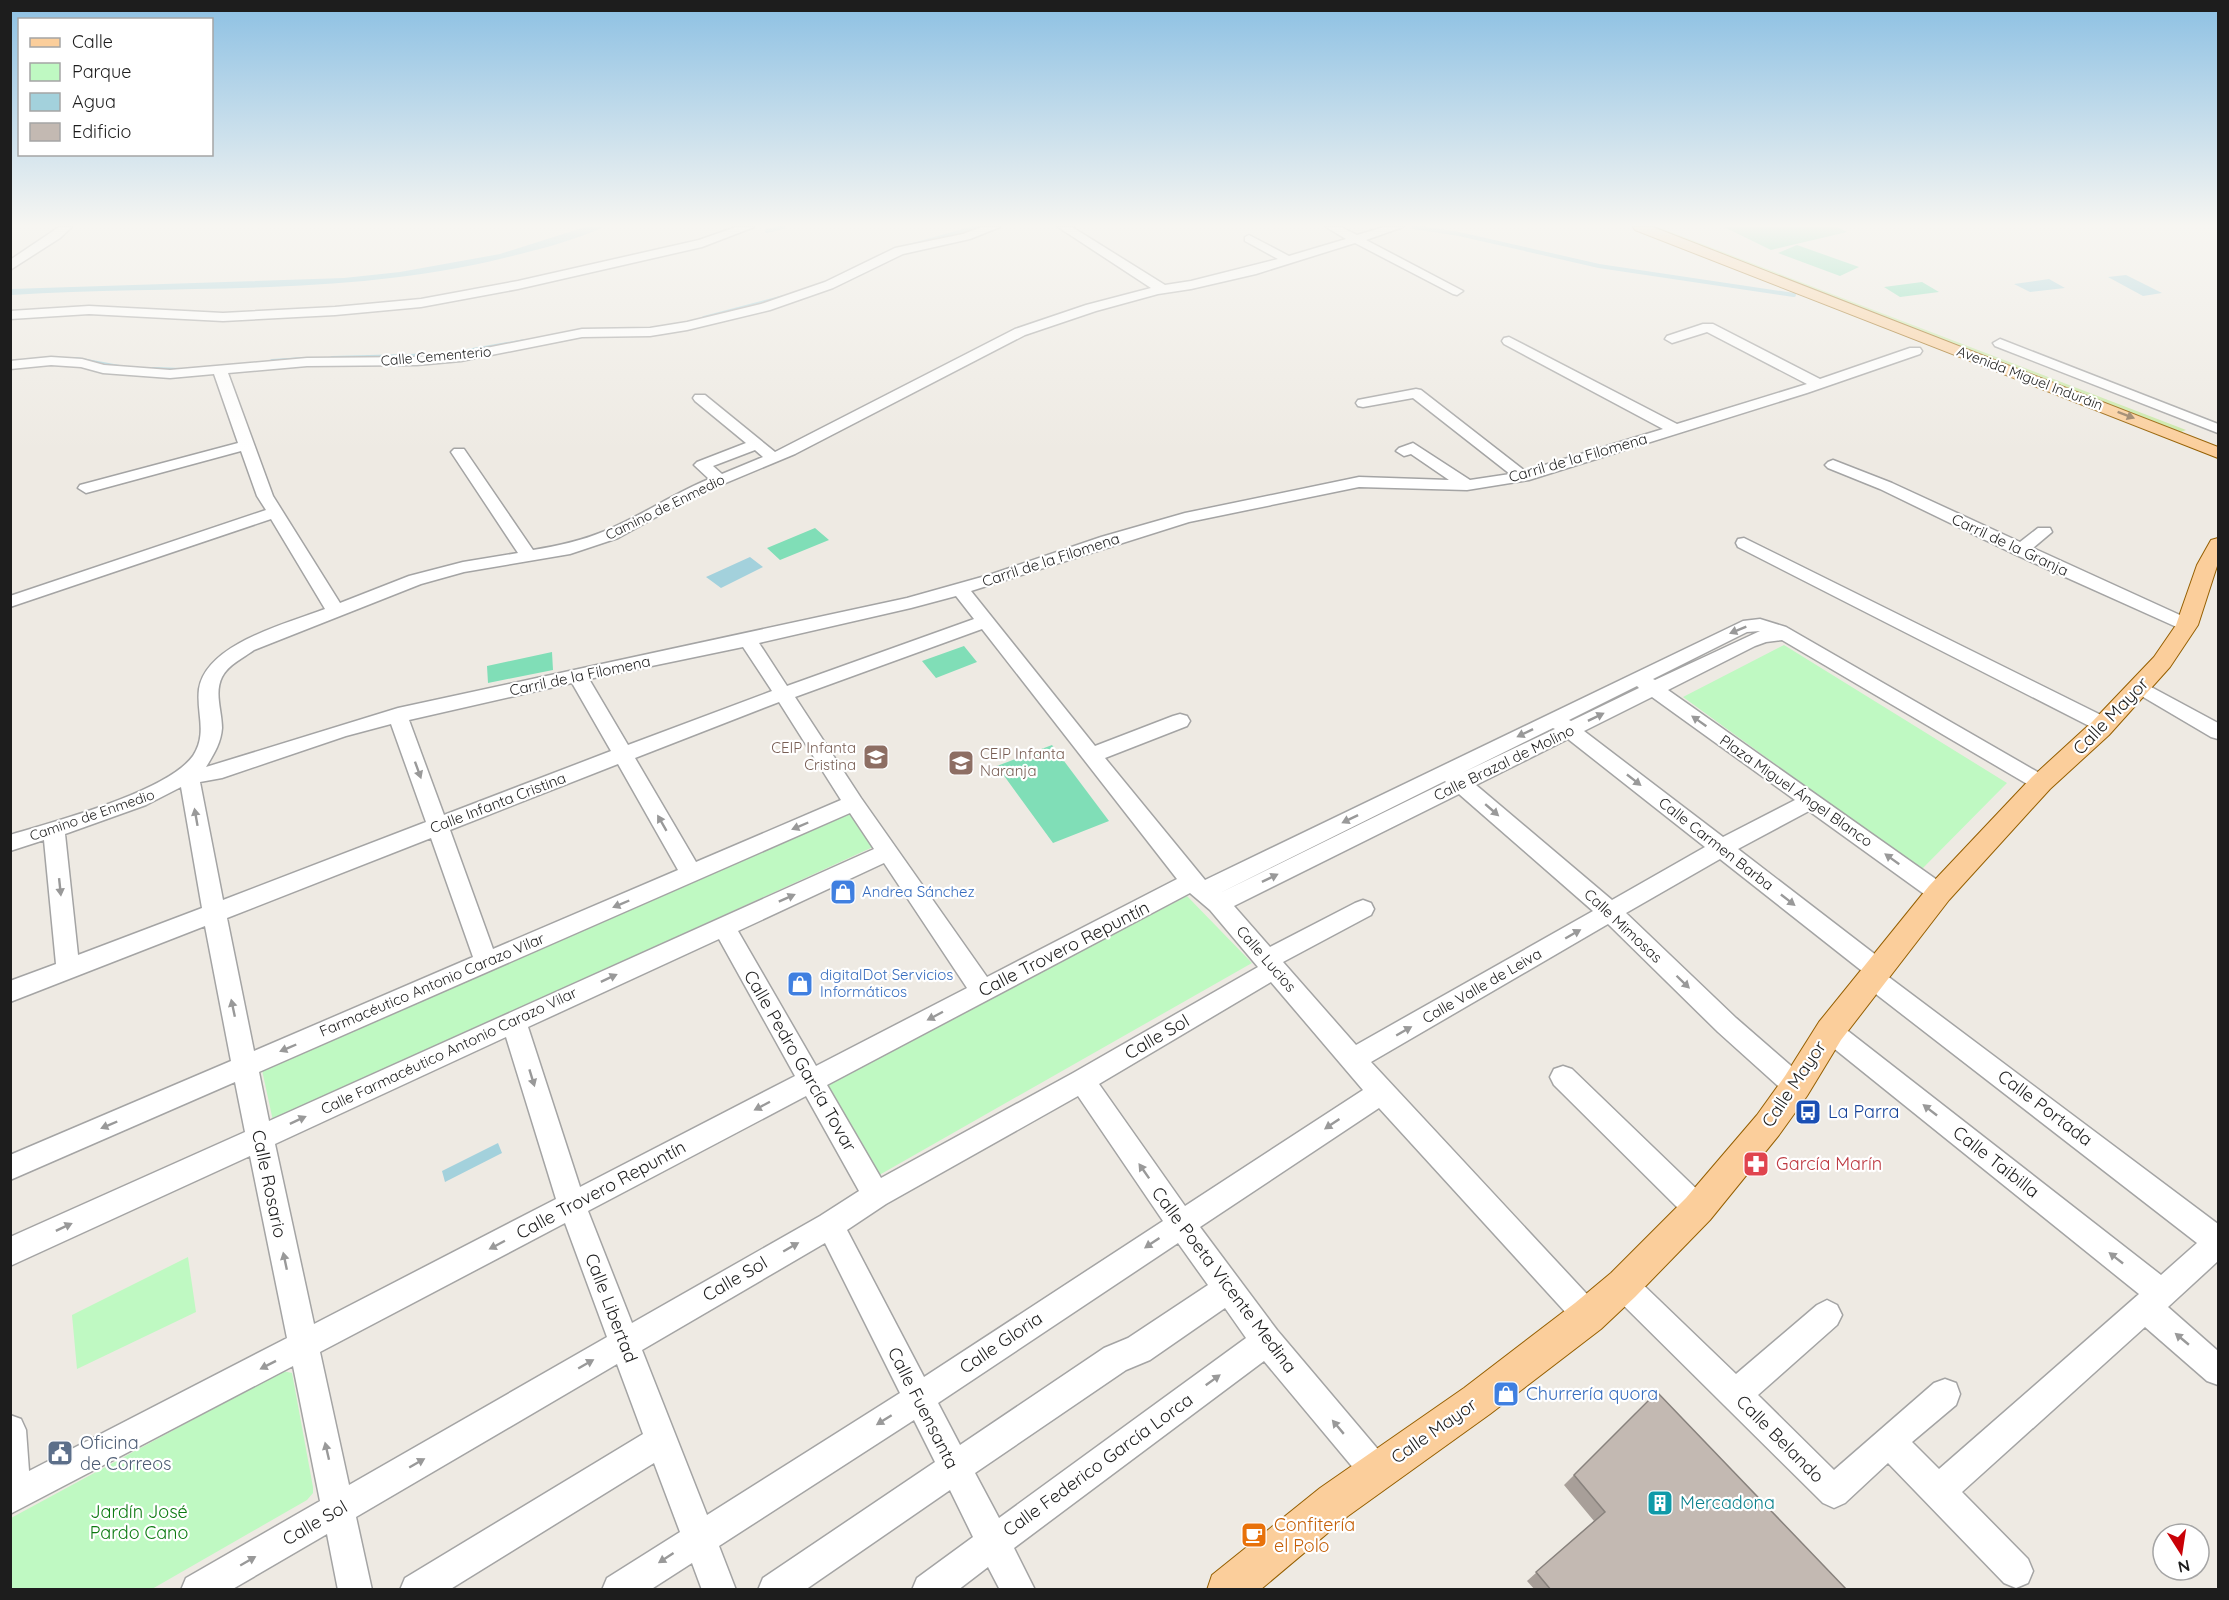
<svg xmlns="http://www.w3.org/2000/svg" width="2229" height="1600" font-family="Quicksand,sans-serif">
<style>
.grass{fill:#cae9a8}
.park{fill:#bff9c2}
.pitch{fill:#80deb7}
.water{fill:#a3d1dc}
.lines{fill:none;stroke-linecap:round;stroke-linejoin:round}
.stream{stroke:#a3d1dc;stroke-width:4}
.minor-casing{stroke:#a4a4a4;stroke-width:3}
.major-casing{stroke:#955f01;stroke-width:2}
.minor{fill:#fff;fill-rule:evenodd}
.major{fill:#fbce9b;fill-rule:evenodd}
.wall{fill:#a89f99}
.building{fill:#c3b9b2;stroke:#88827d;stroke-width:1.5}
.oneway{fill:#977e62}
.oneway2{fill:#999}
.labels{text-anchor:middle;stroke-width:4.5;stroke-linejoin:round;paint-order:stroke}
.far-street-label{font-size:14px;fill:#1d1d1d;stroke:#fff}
.street-label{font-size:15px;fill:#1d1d1d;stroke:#fff}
.education-label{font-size:15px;fill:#785e54;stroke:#fff;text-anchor:end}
.shop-label{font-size:15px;fill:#366cbe;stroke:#fff;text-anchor:start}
.near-street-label{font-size:18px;fill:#1d1d1d;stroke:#fff}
.near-transit-label{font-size:18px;fill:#164399;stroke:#fff;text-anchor:start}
.near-health-label{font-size:18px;fill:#be3a42;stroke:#fff;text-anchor:start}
.near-shop-label{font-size:18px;fill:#366cbe;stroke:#fff;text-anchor:start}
.near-service-label{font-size:18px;fill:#4e5e75;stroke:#fff;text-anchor:start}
.near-culture-label{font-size:18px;fill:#0d838f;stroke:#fff;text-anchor:start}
.near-park-label{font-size:18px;fill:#0c7a11;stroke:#fff}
.near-food-label{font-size:18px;fill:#c56008;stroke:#fff;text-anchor:start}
</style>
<rect width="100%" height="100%" fill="#eeeae3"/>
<path class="grass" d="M1650,227h8l528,203 -5,2z"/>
<path class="park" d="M1784,645l223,138 -86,87 -238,-173z
M851,812l22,35 -600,274 -11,-51z
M1187,896l65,67 -378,215 -53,-91z
M188,1257l8,55 -119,57 -5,-54z
M283,1371l9,2 21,114v6l-6,7 -155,89 -141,1v-72z"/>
<path class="pitch" d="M1724,227h113l10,5 -76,18z
M1797,245l62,22 -19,9 -62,-23z
M1922,282l17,10 -39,5 -16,-10z
M815,528l14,12 -49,20 -13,-12z
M964,646l13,16 -41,16 -14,-17z
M552,652l1,18 -65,13 -1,-17z
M1052,745l57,76 -56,22 -56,-77z"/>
<path class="water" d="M585,227h19c-32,14 -66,23 -100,31 -162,40 -329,26 -493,37v-6l333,-11 56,-6 100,-18z
M2126,275l36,18 -19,3 -35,-19z
M2049,279l16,9 -35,4 -16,-8z
M750,557l13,10 -42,21 -15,-11z
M498,1143l4,10 -57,29 -3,-11z"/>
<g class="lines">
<path class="stream" d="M1414,227l45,7 140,32 195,29
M767,231l16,-4
M895,250l83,-23
M704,318l80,-21
M332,358l112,-3 81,-14
M76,359l43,8
M272,361l32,-2
M153,369l29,1"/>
<g class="minor-casing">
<path id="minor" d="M59,227h13l-12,11 -50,32v-10z
M736,227h18l-52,20 -184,42 -97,18 -86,8 -112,6 -134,-7 -79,5v-8l79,-5 134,7 112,-6 86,-8 97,-18 181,-41z
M982,227h18l-30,12 -67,15 -70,34 -63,22 -83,20 -37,6 -68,1 -121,24 -44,4 -110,1 -79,7 45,123 67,107 69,-27 54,-14 55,-9 -67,-101 3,-3h10l69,101c25,-4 48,-9 72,-19 36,-15 68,-37 104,-52l-15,-14 3,-3 49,-19 -51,-42 -2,-3 2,-3h10l70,57 240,-123 71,-24 65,-17 -93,-61h14l93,58 26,-4 87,-22 -33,-18v-4l4,-2 40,21 57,-17 -20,-12h15l16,8 27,-8h19l-37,13 97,51 -6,4 -4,-1 -98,-51 -99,31 -65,15 -33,5 -62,17 -71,24 -230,119 -103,43 -74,41 -48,16 -106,18 -43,12 -167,66c-11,8 -26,15 -32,27 -8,16 0,34 0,51 -1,15 -8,26 -16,39l192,-59 509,-110 82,-23 112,-38 84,-24 174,-36 90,3 -38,-26 -7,2 -8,-5 3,-3 14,-5 57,37 40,-6 -97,-76 -50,9 -5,-1 -2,-3 2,-3 5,-1 53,-10 5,1 104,81 138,-42 -159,-85 -2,-3 2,-3 5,-1 168,87 130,-40 -100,-52 -35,11 -7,-4 2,-3 36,-12h10l107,55 90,-31h10l2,3 -2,3 -113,39 -278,87 -62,10 -108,-3 -170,35 -218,69 124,155 78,-30 7,-2 7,2 3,5 -3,5 -82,32 100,122 538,-259 17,-2 26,8 262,151 3,5 -3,5 -7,2 -7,-2 -252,-148 -16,2 -11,4 -87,44 279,197 3,6 -3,6 -8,3 -8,-3 -122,-88 -71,38 147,113 4,7 -3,6 332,249v37l-50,46 50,44v34l-11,-4 -62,-54 -183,165 66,67 5,12 -5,12 -12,5 -12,-5 -116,-120 -43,40 -11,5 -11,-5 -210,-208 -4,-10 4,-10 10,-4 10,4 103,99 81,-69 10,-5 10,5 5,10 -5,10 -79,70 76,75 100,-87 11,-4 11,4 4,11 -4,11 -44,37 27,27 200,-175 -318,-256 -3,-7 3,-7 9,-4 9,4 322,251 36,-32 -334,-259 -4,-7 3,-6 -142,-112 -94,54 110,105 69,60 4,8 -4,8 -9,3 -9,-3 -69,-62 -110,-108 -237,138 227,244 5,10 -5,10 -10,5 -10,-5 -199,-218 -179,119 77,103 110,130 5,11 -5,11 -11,5 -11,-5 -101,-121 -250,187 21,42h-35l-12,-23 -30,23h-46l5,-12 56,-41 -23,-47 -145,100h-47l5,-12 172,-116 -21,-42 -195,126 17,44h-34l-10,-27 -42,27h-48l5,-12 73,-46 -26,-69 -205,127h-49l5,-12 238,-144 -26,-70 -261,153 16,73h-34l-11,-56 -96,56h-50l5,-12 134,-77 -27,-135 -283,148v-99l11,4 5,11 3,41 258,-133 -37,-182 -240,110v-29l235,-105 -10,-50 -225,98v-25l221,-94 -26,-135 -195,76v-21l46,-17 -12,-124 -34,11v-16c43,-13 157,-43 183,-79 15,-23 3,-43 6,-67 7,-46 90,-66 126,-80l-54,-90 -261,88v-11l256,-86 -9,-14 -16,-45 -155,42 -8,-5 2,-3 158,-42 -24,-69 -44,4 -67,-5 -22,-6 -30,-2 -41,4v-8l41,-4 31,2 22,6 66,5 137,-12 110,-1 44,-4 121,-24 68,-1 37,-6 74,-18 64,-22 70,-34 68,-14zM755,450l8,7 -41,17 -9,-8zM956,596l18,23 -187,67 -28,-43 152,-35zM982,629l195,250 -190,98 -126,-179 -66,-101zM1760,631l-105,49 -2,-1 94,-47zM743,647l29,44 -144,54 -39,-66zM572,683l39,68 -167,64 -35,-95zM1637,686l2,2 -68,33 -2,-1zM1652,697l143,103 -72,37 -139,-106zM779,702l62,98 -145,62 -61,-104zM391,724l35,98 -203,78 -23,-118 22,-4 124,-42zM1553,728l2,1 -93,44zM1568,739l137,108 -93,53 -136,-115zM618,764l60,106 -185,79 -43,-119zM1445,781l1,1 -226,111zM181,787l21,121 -124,47 -13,-121 81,-29zM1459,794l134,117 -237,134 -73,-83 88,-47 3,-6 -3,-6 -8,-3 -8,3 -85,44 -36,-41zM850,813l24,36 -605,272 -10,-49zM431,838l42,119 -219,94 -27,-133zM884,863l83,125 -151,78 -78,-135zM1190,893l20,17 48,57 -185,106 -192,105 -54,-93zM719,939l76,137 -215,111 -52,-160zM1271,982l92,108 -178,116 -86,-122zM506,1037l50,162 -242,125 -39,-180zM806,1096l53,95 -39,25 -188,107 -44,-112zM1078,1096l85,125 -239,156 -77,-147 39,-26zM565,1223l42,114 -258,148 -29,-133zM825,1243l75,150 -193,122 -65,-165zM1178,1243l30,42 -80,53 -24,10 -144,97 -22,-42zM1225,1308l21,30 -247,180 -24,-45 151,-103 24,-10z
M2000,339l218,85v9l-223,-87 -2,-3z
M1833,460l59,23 128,59 18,-14h12l2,4 -19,16 160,73 3,4 -3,4h-12l-167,-75 -134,-65 -52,-21 -3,-3 3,-3z
M1744,538l367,182 3,5 -3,5 -7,2 -7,-2 -359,-183 -2,-4 2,-4z
M2140,681l78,42v16l-7,-2 -78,-46 -3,-4 3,-4z
M1563,1066l9,3 136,131 4,9 -4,9 -10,4 -10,-4 -134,-133 -4,-8 4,-8z"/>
</g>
<g class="major-casing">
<path id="major" d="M1633,227h20l565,220v11l-583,-228z
M2218,538v25l-20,62 -28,42 -61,68 -59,54 -101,111 -108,140 -34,56 -28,39 -69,85 -75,77 -34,32 -111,85 -142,102 -88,74h-53l5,-15 108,-87 144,-100 111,-85 36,-30 75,-75 71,-83 28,-39 34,-54 110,-136 103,-109 59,-54 63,-66 22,-32 21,-60 14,-25z"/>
</g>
<use href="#minor" class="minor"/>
<use href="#major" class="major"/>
</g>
<path class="wall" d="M1574,1475l273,115h-312l-8,-9 67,-60 -30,-36z"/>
<path class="building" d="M1657,1392l190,198h-296l-15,-18 69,-60 -31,-37z"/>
<defs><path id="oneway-solid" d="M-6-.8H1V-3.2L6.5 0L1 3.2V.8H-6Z" transform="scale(1.5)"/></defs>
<use class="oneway" href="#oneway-solid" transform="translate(2126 415) rotate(21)"/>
<g class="oneway2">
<use href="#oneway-solid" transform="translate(1738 630) rotate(158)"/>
<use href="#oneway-solid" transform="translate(1596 717) rotate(-26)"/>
<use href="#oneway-solid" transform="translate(1699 721) rotate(-145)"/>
<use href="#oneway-solid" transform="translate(1525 733) rotate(154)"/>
<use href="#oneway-solid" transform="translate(418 770) rotate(70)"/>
<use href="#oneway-solid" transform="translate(1634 780) rotate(38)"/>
<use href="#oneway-solid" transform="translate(1492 810) rotate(41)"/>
<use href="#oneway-solid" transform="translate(196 817) rotate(-100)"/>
<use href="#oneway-solid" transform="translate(1350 819) rotate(154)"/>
<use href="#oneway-solid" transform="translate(662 823) rotate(-120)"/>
<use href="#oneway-solid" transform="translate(800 826) rotate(157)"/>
<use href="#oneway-solid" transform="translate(1892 859) rotate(-144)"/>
<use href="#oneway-solid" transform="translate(1270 878) rotate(-26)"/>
<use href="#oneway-solid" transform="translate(60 887) rotate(84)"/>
<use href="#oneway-solid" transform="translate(787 898) rotate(-24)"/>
<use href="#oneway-solid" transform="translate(1788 900) rotate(38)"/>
<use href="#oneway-solid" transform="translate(621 904) rotate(157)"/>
<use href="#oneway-solid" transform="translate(1573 934) rotate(-30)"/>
<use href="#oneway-solid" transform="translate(609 978) rotate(-25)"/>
<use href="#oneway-solid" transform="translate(1683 982) rotate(44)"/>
<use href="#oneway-solid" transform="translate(233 1008) rotate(-102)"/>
<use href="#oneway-solid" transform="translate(935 1016) rotate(152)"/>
<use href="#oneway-solid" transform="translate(1404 1031) rotate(-30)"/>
<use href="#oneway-solid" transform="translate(288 1048) rotate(157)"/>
<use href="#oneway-solid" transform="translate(532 1078) rotate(73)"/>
<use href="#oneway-solid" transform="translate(762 1106) rotate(152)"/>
<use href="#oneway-solid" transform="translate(1930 1110) rotate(-142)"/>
<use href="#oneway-solid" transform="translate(298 1120) rotate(-25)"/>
<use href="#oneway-solid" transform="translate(1332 1124) rotate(146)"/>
<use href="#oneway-solid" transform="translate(109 1125) rotate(157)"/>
<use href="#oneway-solid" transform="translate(1144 1171) rotate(-125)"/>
<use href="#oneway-solid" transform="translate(64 1227) rotate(-25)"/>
<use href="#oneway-solid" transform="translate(1152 1243) rotate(146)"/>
<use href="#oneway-solid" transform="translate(497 1245) rotate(152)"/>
<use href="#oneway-solid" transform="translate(791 1247) rotate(-30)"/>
<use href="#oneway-solid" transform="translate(2116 1258) rotate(-142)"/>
<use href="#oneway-solid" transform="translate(285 1261) rotate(-102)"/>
<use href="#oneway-solid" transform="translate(2182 1339) rotate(-140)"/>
<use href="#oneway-solid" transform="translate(586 1364) rotate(-30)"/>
<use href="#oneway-solid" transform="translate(268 1365) rotate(153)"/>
<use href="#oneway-solid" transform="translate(1213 1380) rotate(-36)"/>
<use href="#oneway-solid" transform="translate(884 1420) rotate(148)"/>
<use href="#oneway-solid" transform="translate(1338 1427) rotate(-130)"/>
<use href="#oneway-solid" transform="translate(327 1451) rotate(-103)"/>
<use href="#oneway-solid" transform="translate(417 1463) rotate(-30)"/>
<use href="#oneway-solid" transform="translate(666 1558) rotate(147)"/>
<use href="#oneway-solid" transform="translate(248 1561) rotate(-30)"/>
</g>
<linearGradient id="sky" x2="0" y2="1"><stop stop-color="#8cc0e3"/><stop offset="0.5" stop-color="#f7f6f2"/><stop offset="1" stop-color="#f7f6f2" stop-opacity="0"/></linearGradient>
<rect width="2229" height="451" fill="url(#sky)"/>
<defs>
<g id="school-square" transform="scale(1.35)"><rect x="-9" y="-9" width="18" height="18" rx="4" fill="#8d6e63" stroke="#fff"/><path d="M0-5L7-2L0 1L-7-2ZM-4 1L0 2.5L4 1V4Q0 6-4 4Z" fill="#fff"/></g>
<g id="shop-square" transform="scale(1.35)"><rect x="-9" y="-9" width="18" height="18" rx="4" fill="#3f7fe0" stroke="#fff"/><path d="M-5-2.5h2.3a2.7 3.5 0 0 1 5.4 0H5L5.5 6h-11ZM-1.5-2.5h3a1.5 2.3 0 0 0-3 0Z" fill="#fff"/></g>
<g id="bus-square" transform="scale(1.35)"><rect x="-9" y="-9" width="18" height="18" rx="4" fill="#1a4fb4" stroke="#fff"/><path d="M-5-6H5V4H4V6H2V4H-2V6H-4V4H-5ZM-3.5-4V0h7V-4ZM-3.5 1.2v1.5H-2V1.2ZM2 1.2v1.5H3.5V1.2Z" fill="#fff"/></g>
<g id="pharmacy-square" transform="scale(1.35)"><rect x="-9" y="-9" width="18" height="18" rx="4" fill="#e0444e" stroke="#fff"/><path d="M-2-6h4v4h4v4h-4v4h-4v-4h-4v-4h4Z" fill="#fff"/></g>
<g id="civic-square" transform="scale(1.35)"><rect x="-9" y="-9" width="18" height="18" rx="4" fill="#5c6f8a" stroke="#fff"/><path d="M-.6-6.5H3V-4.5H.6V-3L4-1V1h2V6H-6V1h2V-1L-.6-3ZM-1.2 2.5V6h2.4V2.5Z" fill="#fff"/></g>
<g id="building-square" transform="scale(1.35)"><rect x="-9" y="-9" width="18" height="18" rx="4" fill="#0f9aa8" stroke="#fff"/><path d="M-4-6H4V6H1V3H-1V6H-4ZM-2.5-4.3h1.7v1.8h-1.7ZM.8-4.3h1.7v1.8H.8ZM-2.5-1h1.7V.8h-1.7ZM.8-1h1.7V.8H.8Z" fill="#fff"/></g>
<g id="cafe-square" transform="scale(1.35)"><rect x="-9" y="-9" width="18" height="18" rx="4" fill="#e8710a" stroke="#fff"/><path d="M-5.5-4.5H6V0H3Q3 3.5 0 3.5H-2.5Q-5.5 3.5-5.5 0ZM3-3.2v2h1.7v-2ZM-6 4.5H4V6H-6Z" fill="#fff"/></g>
</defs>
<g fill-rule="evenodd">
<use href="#school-square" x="876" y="757"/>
<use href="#school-square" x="961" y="763"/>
<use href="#shop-square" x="843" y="892"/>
<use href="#shop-square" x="800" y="984"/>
<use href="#bus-square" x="1808" y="1112"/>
<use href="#pharmacy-square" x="1756" y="1164"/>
<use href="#shop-square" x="1506" y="1394"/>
<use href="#civic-square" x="60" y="1453"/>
<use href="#building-square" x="1660" y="1503"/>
<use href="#cafe-square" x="1254" y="1535"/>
</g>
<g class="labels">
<g class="far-street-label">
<text transform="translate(436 356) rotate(-5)" y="5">Calle Cementerio</text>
<text transform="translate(2030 378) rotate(21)" y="5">Avenida Miguel Induráin</text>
<text transform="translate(665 507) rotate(-26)" y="5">Camino de Enmedio</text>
<text transform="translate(92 815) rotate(-19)" y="5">Camino de Enmedio</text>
</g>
<g class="street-label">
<text transform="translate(1578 458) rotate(-16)" y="5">Carril de la Filomena</text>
<text transform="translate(2010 545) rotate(25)" y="5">Carril de la Granja</text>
<text transform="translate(1051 560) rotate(-18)" y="5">Carril de la Filomena</text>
<text transform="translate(580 676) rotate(-12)" y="5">Carril de la Filomena</text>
<text transform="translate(1504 763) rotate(-26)" y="5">Calle Brazal de Molino</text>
<text transform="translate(1796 791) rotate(35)" y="5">Plaza Miguel Ángel Blanco</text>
<text transform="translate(498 803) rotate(-21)" y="5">Calle Infanta Cristina</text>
<text transform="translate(1716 844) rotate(38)" y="5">Calle Carmen Barba</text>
<text transform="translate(1623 926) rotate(43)" y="5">Calle Mimosas</text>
<text transform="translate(1266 959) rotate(49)" y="5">Calle Lucios</text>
<text transform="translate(432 985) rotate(-23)" y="5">Farmacéutico Antonio Carazo Vilar</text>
<text transform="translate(1482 986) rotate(-30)" y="5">Calle Valle de Leiva</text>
<text transform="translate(449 1051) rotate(-25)" y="5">Calle Farmacéutico Antonio Carazo Vilar</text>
</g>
<g class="education-label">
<text x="856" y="753">CEIP Infanta<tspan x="856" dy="17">Cristina</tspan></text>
<text x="980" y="759" text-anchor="start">CEIP Infanta<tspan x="980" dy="17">Naranja</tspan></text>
</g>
<g class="shop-label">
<text x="862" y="897">Andrea Sánchez</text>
<text x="820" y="980">digitalDot Servicios<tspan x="820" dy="17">Informáticos</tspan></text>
</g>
<g class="near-street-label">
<text transform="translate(2111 716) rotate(-46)" y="6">Calle Mayor</text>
<text transform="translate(1064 949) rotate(-27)" y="6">Calle Trovero Repuntín</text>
<text transform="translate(1157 1037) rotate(-30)" y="6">Calle Sol</text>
<text transform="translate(800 1061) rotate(60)" y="6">Calle Pedro García Tovar</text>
<text transform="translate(1794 1084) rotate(-56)" y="6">Calle Mayor</text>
<text transform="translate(2045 1108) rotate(37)" y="6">Calle Portada</text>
<text transform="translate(1996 1162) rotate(38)" y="6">Calle Taibilla</text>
<text transform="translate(269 1184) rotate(78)" y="6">Calle Rosario</text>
<text transform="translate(601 1190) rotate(-28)" y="6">Calle Trovero Repuntín</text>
<text transform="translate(735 1279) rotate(-30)" y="6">Calle Sol</text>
<text transform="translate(1224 1280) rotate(53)" y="6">Calle Poeta Vicente Medina</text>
<text transform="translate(611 1308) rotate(69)" y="6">Calle Libertad</text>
<text transform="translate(1001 1343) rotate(-34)" y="6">Calle Gloria</text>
<text transform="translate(923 1408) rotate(63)" y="6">Calle Fuensanta</text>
<text transform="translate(1434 1431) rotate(-35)" y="6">Calle Mayor</text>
<text transform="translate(1780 1439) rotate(45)" y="6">Calle Belando</text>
<text transform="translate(1098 1465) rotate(-36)" y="6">Calle Federico García Lorca</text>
<text transform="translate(315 1523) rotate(-30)" y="6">Calle Sol</text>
</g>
<g class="near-transit-label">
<text x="1828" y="1118">La Parra</text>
</g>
<g class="near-health-label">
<text x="1776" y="1170">García Marín</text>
</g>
<g class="near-shop-label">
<text x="1526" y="1400">Churrería quora</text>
</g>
<g class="near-service-label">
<text x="80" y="1449">Oficina<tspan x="80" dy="21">de Correos</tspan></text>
</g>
<g class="near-culture-label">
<text x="1680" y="1509">Mercadona</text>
</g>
<g class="near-park-label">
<text x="139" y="1518">Jardín José<tspan x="139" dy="21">Pardo Cano</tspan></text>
</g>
<g class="near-food-label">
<text x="1274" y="1531">Confitería<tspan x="1274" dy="21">el Polo</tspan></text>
</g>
</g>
<rect width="2229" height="1600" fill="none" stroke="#1d1d1d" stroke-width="24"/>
<rect x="18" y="18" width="195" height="138" fill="#ffffff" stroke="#a5a5a5" stroke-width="1.5"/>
<rect x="30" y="38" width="30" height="9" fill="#fbce9b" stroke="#a5a5a5" stroke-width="1.5"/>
<text x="72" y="48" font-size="18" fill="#1d1d1d">Calle</text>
<rect x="30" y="63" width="30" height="18" fill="#bff9c2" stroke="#a5a5a5" stroke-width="1.5"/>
<text x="72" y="78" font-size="18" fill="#1d1d1d">Parque</text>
<rect x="30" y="93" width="30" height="18" fill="#a3d1dc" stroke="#a5a5a5" stroke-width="1.5"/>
<text x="72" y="108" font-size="18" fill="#1d1d1d">Agua</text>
<rect x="30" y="123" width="30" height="18" fill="#c3b9b2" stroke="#a5a5a5" stroke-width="1.5"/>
<text x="72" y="138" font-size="18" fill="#1d1d1d">Edificio</text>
<g transform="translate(2181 1552) rotate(168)"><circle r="28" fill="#ffffff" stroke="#a5a5a5" stroke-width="1.5"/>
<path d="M0-4.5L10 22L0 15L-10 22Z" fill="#c90107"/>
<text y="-9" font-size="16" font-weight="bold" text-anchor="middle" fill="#1d1d1d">N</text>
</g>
</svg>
